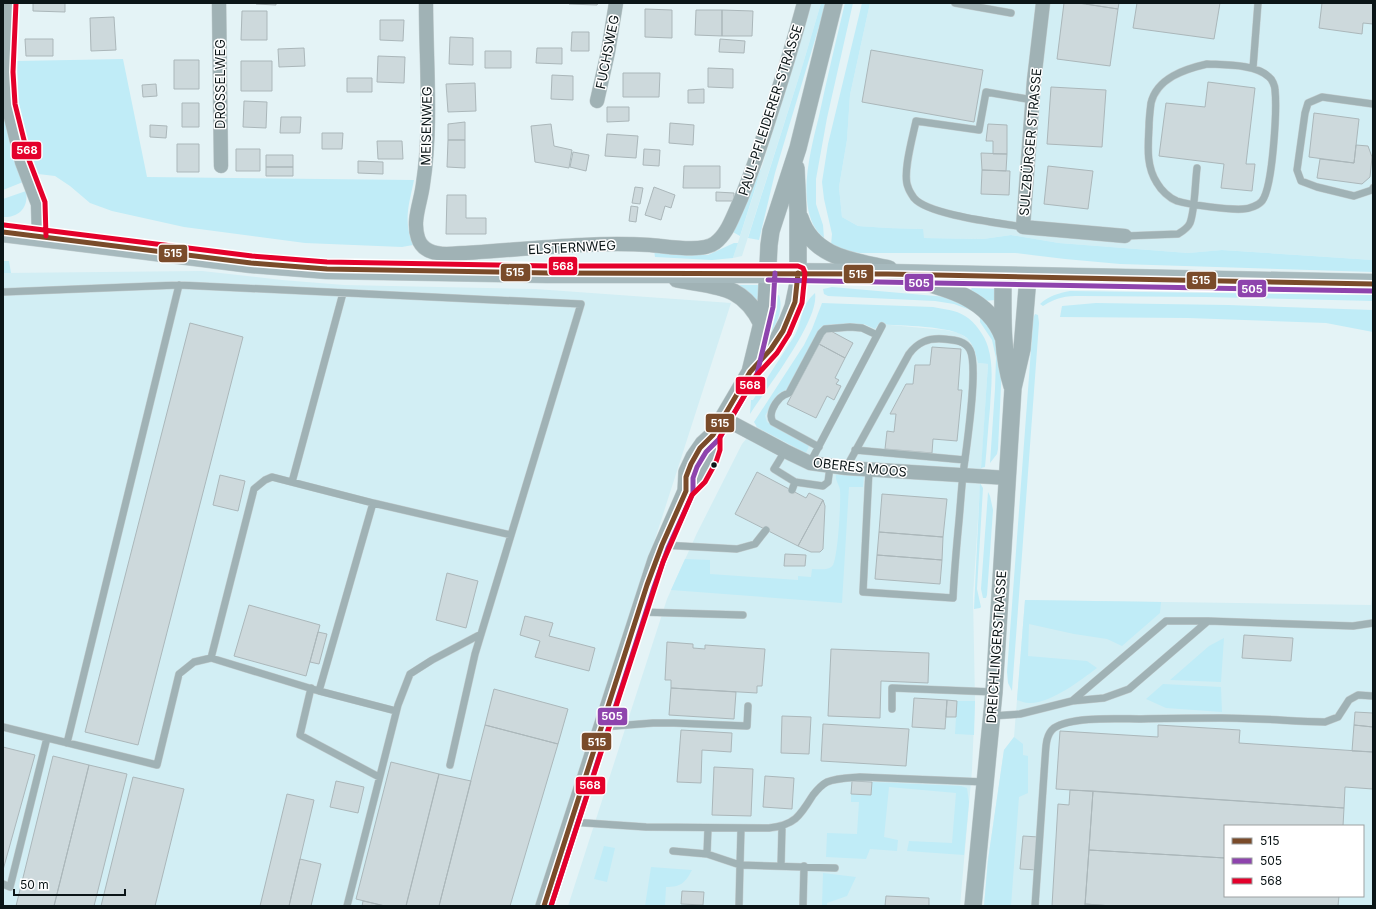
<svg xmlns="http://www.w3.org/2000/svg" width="1376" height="909" font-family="Inter,sans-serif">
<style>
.built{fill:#d2eef4;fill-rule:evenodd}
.green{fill:#c0ecf7}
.building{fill:#cdd9dc;stroke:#abb7ba}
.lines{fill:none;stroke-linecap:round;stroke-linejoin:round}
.service-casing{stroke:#c3cfd1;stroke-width:8}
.minor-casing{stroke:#c3cfd1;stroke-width:15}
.tertiary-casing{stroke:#c3cfd1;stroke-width:18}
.secondary-casing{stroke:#c3cfd1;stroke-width:21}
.service{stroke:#a0b2b5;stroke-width:7}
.minor{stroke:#a0b2b5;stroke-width:14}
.tertiary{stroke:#a0b2b5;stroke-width:17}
.secondary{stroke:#a6b9bd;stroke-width:20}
.bus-1-casing{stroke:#fff;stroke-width:8}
.bus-2-casing{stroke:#fff;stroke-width:8}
.bus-3-casing{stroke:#fff;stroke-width:8}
.bus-1{stroke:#7a4b2a;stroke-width:5}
.bus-2{stroke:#8e44ad;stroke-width:5}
.bus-3{stroke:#e4002b;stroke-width:5}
.bus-dot{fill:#0b1517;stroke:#fff;stroke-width:1.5}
.labels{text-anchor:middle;stroke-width:3;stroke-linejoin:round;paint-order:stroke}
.street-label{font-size:13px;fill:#0b1517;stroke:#fff}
.line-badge{stroke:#fff;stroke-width:1.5}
.badge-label{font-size:11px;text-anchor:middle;font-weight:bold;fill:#fff}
</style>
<rect width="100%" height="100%" fill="#e4f3f6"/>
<path class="built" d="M811,3h10l-19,64 -60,189 -9,2 22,-68z
M870,3h503v257l-150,-10 -35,3 -129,-10 -48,-8 -28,4 -60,-1v-9l-35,-1 -30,-2 -16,-9 -3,-30 8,-47 3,-45z
M202,271l80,9 62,5 191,4 196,14 -194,603h-534v-633z
M833,324h31l11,5 4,-5 66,6 14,3 9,6 7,13 3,11 10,1 -15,232 2,105 -3,69 -12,136h-392l99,-307 30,-66 45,-89 23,-28 14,-23 27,-40 12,-23 7,-5z
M1373,587v319h-389l4,-46 16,-110 10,-13 11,-137 346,5zM1225,826h138v70h-138z"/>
<path class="green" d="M821,3h5l-51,170 -16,67 -11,-2 54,-171z
M845,3h8l-26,115 -11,61v25l7,21 1,13c-12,-9 -16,-25 -17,-38 -3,-25 6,-60 12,-84 8,-38 17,-75 26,-113z
M862,3h8l-20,92 -3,45 -8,47 3,30 16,9 30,2 35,1 1,9 59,1 28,-4 48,8 129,10 34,-3 151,10v12l-253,-8 -55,-5 -50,-6h-155l-14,-2 -15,-6 1,-11 -8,-35 -2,-17 6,-38z
M123,59l24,118 267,3c-5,25 -11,40 -1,65l-11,2 -97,-4 -121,-16 -72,-16 -22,-8 -20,-17 -15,-10 -17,-2 -16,4 1,4 -20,8v-102l15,1 -1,-28z
M762,167l-22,69 -9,-5z
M26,191c3,16 -7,27 -23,26v-18z
M734,243h4l-5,15 -21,2 -57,-3 -1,-7 44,5h10z
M3,261h6l2,12h-8z
M739,285h21v19z
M832,287l115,10 9,2 17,12 -19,-7 -19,-3 -107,-5 -4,-2 -1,-5z
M972,288l23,1v11l-11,1 -14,-11z
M1070,291l303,4v6l-167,-4 -125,-1c-16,0 -24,1 -38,10l-3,-2c8,-8 19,-11 30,-13z
M815,293c5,27 -49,96 -65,121l1,-14h2l42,-65c9,-18 4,-27 20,-42z
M779,295c5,15 -3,31 -11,42h-2l7,-32 3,-9z
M822,303l111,4c10,2 23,3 32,9 10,6 20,20 23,31 6,20 3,41 2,61 -2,20 -3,39 -5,59l-4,1 7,-104 -10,-1c-2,-8 -5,-19 -11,-25 -15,-13 -67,-12 -88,-14l-4,5 -11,-5h-31l-12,3 -35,64 -7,2 -14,23 2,6 40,22 2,2 -3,7 -49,-26 -3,-5 50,-77 8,-16z
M1096,303l132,2 145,5v22l-47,-9 -138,-5 -128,-1 2,-11z
M1035,314l3,1 1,8 -27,368 -4,-8 -1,-11 25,-336 1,-17z
M980,317l12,10 10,38 -4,84 -1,5 -7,9 5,-74 1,-31 -4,-18 -12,-18z
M839,474l25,2 -1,11h-14l-7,116 -171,-13 14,-31 25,1v14l88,6v-4l13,1 1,-8c6,0 17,2 21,-4 5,-9 8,-64 7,-75 -1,-6 -5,-9 -4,-15z
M980,483l3,5 -6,101 4,18 -1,1 -6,1z
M988,492l2,4 3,14 -6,85 -1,3h-3l-2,-9z
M1025,600l136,2 -1,11 -38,33 -15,-7 -33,-5 -45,-10 -1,32 59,5 10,7c-16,12 -47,36 -68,35 -4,0 -8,-2 -12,-3z
M1224,638l-3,44 -51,-2 39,-34z
M1163,684l58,3 1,25 -56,-4 -20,-9z
M957,701h18l-1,34 -19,-1z
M1014,737l9,7v11l5,1v37l-9,4 -8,109h-27l4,-46 16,-110z
M872,782l89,4 6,2 2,14 -5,53 -57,-4 2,-10 43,2 4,-50 -67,-6 -5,50 14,3 -1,11 -27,-2 -4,10 -40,-2 1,-24 30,1 2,-32h-8v-8l20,1z
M604,846l11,2 -8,34 -13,-3z
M651,867l41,3c-7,13 -11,17 -26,17l-1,19h-20z
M823,873l33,4 -9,19 -20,7v3h-5z"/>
<path class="building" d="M33,3h32v9l-32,-1z
M256,3h20v2l-20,-1z
M569,3h29l-1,2 -28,-1z
M1064,3h14l40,6 -8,57 -53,-7z
M1086,3h33l-1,6 -32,-5z
M1137,3h83l-6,36 -81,-11z
M1322,3h51v21l-10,-1 -1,11 -43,-6z
M645,9l27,1v28l-27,-1z
M696,10h26v26l-27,-1z
M722,10l31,1 -1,25h-30z
M242,11h25v29h-26z
M114,17l2,33 -25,1 -1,-33z
M380,20h24l-1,21 -23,-1z
M572,32h17v19h-18z
M450,37l23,1v27l-24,-1z
M25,39h28v17h-27z
M720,39l25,2 -1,12 -25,-1z
M304,48l1,18 -26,1 -1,-18z
M537,48h25v16l-26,-1z
M871,50l112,20 -9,52 -112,-20z
M485,51h26v17h-26z
M378,56l27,1 -1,26 -27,-1z
M174,60h25v29h-25z
M241,61h31v30h-31z
M708,68l25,1v19l-25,-1z
M623,73h37l-1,24h-36z
M552,75l21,1v24l-22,-1z
M347,78h25v14h-25z
M1208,82l47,6 -9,76h9l-3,27 -31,-3 3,-24 -65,-8 7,-53 39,4z
M475,83l1,28 -28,1 -2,-28z
M156,84l1,12 -14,1 -1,-12z
M1051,87l55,3 -4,57 -55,-3z
M704,89v14h-16v-13z
M244,101l23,1 -1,26 -23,-1z
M182,103h17v24h-17z
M607,107h22v14l-22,1z
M1314,113l45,6 -5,44 -45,-6z
M281,117h20l-1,16h-20z
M465,122v18h-17v-16z
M670,123l24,2 -1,20 -24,-2z
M551,124l3,22 18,4 -3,18 -34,-6 -4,-36z
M988,124l19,1v29h-14v-13h-7z
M150,125l17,1 -1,12 -16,-1z
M322,133h21l-1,16h-20z
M607,134l31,2 -2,22 -31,-2z
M448,140h17v28l-18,-1z
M377,141h25l1,18h-25z
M177,144h22v28h-22z
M1356,145l12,1 4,11 -2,20 -8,7 -45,-6 3,-19 34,4z
M236,149h24v22h-24z
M644,149l16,1 -1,16 -16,-1z
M573,152l16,3 -3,16 -16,-4z
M981,153l26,1 -1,17 -24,-1z
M266,155h27v12h-27z
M358,161l25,1v12l-25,-1z
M684,166h36v22h-37z
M1048,166l45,5 -5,38 -44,-5z
M266,167h27v9h-27z
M982,170l28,1 -1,24 -28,-1z
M635,187l8,1 -3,16 -8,-1z
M654,187l21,8 -4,13 -6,-2 -4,14 -16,-5z
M716,192l18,1v8h-18z
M447,195h19v23h20v16h-40z
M631,206l7,1 -2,15 -7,-1z
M190,323l53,14 -105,408 -53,-13z
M827,329l26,14 -8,15 -26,-14z
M819,344l26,14 -10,20 4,2 -3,4 5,2 -7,14 -7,-4 -11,22 -29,-14z
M932,347l29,2 -3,41h4l-5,51 -24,-2 -1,14 -47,-4 2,-18 7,1 2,-18h-6l16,-30h7l2,-19h15z
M757,472l49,26 3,-5 14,7 -25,46 -63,-32z
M220,475l25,6 -7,30 -25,-6z
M882,494l65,5 -4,38 -64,-5z
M823,500l2,6 -2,43 -3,3h-9l-13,-6z
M879,532l64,5 -1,23 -65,-5z
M785,554l21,1 -1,11h-21z
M877,555l65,5 -2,24 -65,-5z
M447,573l31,8 -12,47 -30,-8z
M249,605l71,20 -14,51 -72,-20z
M525,616l28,7 -4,13 46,12 -6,23 -54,-14 5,-16 -20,-6z
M318,632l9,2 -8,30 -9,-2z
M1244,635l49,3 -2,23 -49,-3z
M667,642l26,2v4l12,1v-4l60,4 -3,37h-5v7l-86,-5v-8h-6z
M831,649l98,4 -1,30 -47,-2 -1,37 -52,-2z
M671,688l65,4 -2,27 -65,-4z
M494,689l74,20 -10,35 -73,-19z
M914,698l33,2 -2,29 -33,-2z
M947,700l10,1 -1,16h-10z
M1355,712l18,1v14l-19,-2z
M782,716l29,1 -2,37 -28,-1z
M823,724l86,5 -3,37 -85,-5z
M485,725l73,19 -48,162h-71z
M1158,725l82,5 -1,13 134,9v37l-28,-2 -1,21 -288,-19 4,-58 98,6z
M1354,725l19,2v25l-21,-1z
M681,730l51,3 -1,19 -29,-2 -1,33 -24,-1z
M3,747l32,8 -32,115z
M53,756l36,9 -35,141h-38z
M391,762l48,12 -33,132h-21l-29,-7z
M89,765l38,9 -33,132h-40z
M714,767l39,2 -2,47 -39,-1z
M439,774l32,7 -32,125h-33z
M765,776l29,2 -2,31 -29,-2z
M133,777l51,12 -29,117h-54z
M336,781l28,6 -6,26 -28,-6z
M852,781l20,1 -1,13 -20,-1z
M1070,790l23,1 -8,115h-33l6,-102 11,1z
M1093,791l251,17 -1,18h-118v32l-136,-8z
M287,794l27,6 -25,106h-29z
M1023,836l16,1 -2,33 -17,-1z
M1089,850l136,8v38h114l-1,10h-226l-27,-2z
M300,859l21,5 -10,42h-22z
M682,891l22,1 -1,13 -22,-1z
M886,896l43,2v8h-44z
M363,901l22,5h-23z
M1085,904l27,2h-27z"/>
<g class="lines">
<g class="service-casing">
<path id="service" d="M955,3l56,10
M1207,64c18,1 49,0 62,13 3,2 6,9 6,13 2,19 -2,97 -13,111 -3,4 -13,8 -19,8 -13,1 -53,-4 -66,-8 -8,-3 -16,-11 -20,-18 -11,-17 -9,-36 -8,-56 0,-7 1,-16 2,-24 6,-25 34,-34 56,-39z
M1253,68l5,-65
M1373,104l-51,-7 -14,6 -3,10 -8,57 4,11 16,6 37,9 18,-6 1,-2
M1023,227c-23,-4 -95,-12 -109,-29 -2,-3 -5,-7 -6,-11 -6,-13 5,-51 8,-66l63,9 7,-38 47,8
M1125,236l53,-2c5,-3 10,-6 12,-11 5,-13 5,-40 7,-55
M3,292l176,-7 402,19 -106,350 -25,111
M819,447l-46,-25c-5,-7 1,-18 7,-24 2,-2 6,-4 9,-5l32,-60 4,-4 25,-2 12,1 15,7
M855,450l110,10
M785,451l-11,18 21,13 -3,8
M810,463l72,-137
M846,468l63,-114c9,-12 19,-16 34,-15 10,1 22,1 27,11 9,17 -4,100 -7,124 -2,19 -3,38 -5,57 -2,22 -4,45 -5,67l-90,-6 6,-122
M292,482l51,-189
M795,482l28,4 5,-4 2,-15
M662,545l75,4 18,-5 11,-14
M640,612l103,3
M211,658l43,-169 11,-9 7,-3 101,26 138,32
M311,688l-11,47 79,42
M319,691l54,-188
M1072,701l94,-80h42
M892,709v-21l102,4
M992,716l28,-2 52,-13 32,-3 25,-9 79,-68 145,5 20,-3
M3,727l154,38 22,-91 15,-12 17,-4 108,33 77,20
M602,727l51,-4h21l73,3 1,-20
M67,743l112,-458
M571,822l75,5 123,1c26,-3 31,-12 44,-33 4,-5 8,-10 14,-13 10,-4 22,-4 33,-5l125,5
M673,851l34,3 33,11 1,-37
M707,854l1,-26
M781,866l1,-39
M3,884l7,3 37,-149
M347,906l51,-201 12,-31 22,-14 49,-26
M739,906l1,-41 95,3
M803,906l1,-40
M1035,906l10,-147c1,-10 0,-24 9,-31 18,-12 65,-9 87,-9 27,-1 53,-1 80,-1 35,0 69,3 104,4l13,-5 11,-17 9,-5 15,1"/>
</g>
<g class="minor-casing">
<path id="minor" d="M9,3l-3,69 2,33 14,57 16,42 1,32
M219,3l2,163
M426,3c0,59 6,123 -3,181 -2,18 -11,36 -5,54 4,13 17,16 29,16 67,-3 136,-13 203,-9 16,1 52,8 65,-2 11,-8 16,-22 21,-33 14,-31 24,-62 34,-94 12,-37 24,-75 34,-113
M1043,3l-9,77 -11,147 102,9
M597,101l11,-49 8,-49
M723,418l62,33 25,12 36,5 162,10"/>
</g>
<g class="tertiary-casing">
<path id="tertiary" d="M800,218c13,40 54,43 89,51
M1003,276c0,37 -2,75 9,110
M677,279c39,8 65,4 85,45
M912,279c36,9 77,20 91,58
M750,372l16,-66 3,-61 2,-14 27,-83 36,-145
M686,491l1,-19 7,-15 9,-13 10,-9 37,-63 28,-33 9,-17 6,-15 5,-24v-71l-2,-44
M544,906l112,-346 30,-69 13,-13 11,-19 3,-10v-14
M973,906l21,-214 19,-304 9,-39 6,-72"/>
</g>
<g class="secondary-casing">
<path id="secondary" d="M3,232l248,31 76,6 221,4h220l120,1 485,10"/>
</g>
<use href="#service" class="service"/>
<use href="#minor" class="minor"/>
<use href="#tertiary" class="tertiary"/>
<use href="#secondary" class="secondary"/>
<g class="bus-1-casing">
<path id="bus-1" d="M3,232l248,31 76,6 221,4 340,1 485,10
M544,906l103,-321 15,-40 24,-54v-14l5,-13 9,-16 13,-13 37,-63 21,-23 12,-18 12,-29 3,-29"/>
</g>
<g class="bus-2-casing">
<path id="bus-2" d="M768,280l605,11
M551,906l103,-319 14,-39 25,-55v-15l4,-11 9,-15 13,-13 38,-65 16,-67 2,-34"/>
</g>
<g class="bus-3-casing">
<path id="bus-3" d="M16,3l-3,69 2,32 14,56 16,42 1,34
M4,225l248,31 75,6 221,4h250l5,2 2,5 -3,30 -13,31 -12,19 -21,23 -36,61v13l-4,12 -11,20 -13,13 -29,67 -112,344"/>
</g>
<use href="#bus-1" class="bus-1"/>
<use href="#bus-2" class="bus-2"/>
<use href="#bus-3" class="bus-3"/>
</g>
<circle class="bus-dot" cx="714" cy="465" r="3.5"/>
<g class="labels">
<g class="street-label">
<text transform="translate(607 52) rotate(-79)" y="5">FUCHSWEG</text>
<text transform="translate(220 84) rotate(-90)" y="5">DROSSELWEG</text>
<text transform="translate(770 110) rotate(-72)" y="5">PAUL-PFLEIDERER-STRASSE</text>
<text transform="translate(426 126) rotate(-89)" y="5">MEISENWEG</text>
<text transform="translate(1030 142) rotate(-85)" y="5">SULZBÜRGER STRASSE</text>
<text transform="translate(572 247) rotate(-3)" y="5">ELSTERNWEG</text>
<text transform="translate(860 467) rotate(6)" y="5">OBERES MOOS</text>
<text transform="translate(996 647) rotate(-86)" y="5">DREICHLINGERSTRASSE</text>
</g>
</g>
<g class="line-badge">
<rect x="11" y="141" width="31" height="19" rx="4" fill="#e4002b"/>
<rect x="158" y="244" width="30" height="19" rx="4" fill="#7a4b2a"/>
<rect x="548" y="256" width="30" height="20" rx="4" fill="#e4002b"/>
<rect x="500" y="263" width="31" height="19" rx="4" fill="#7a4b2a"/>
<rect x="843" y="264" width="31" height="20" rx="4" fill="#7a4b2a"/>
<rect x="1186" y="271" width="31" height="19" rx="4" fill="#7a4b2a"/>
<rect x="904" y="273" width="30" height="19" rx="4" fill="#8e44ad"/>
<rect x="1237" y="279" width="30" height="19" rx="4" fill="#8e44ad"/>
<rect x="735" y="376" width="31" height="19" rx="4" fill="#e4002b"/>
<rect x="705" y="413" width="30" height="20" rx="4" fill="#7a4b2a"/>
<rect x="597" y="707" width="31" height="19" rx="4" fill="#8e44ad"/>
<rect x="581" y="732" width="31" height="19" rx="4" fill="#7a4b2a"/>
<rect x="575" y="776" width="31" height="19" rx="4" fill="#e4002b"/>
</g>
<g class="badge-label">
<text x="27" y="154">568</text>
<text x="173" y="257">515</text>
<text x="563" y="270">568</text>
<text x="515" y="276">515</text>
<text x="858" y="278">515</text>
<text x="1201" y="284">515</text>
<text x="919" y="287">505</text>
<text x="1252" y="293">505</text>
<text x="750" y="389">568</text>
<text x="720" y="427">515</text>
<text x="612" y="720">505</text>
<text x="597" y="746">515</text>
<text x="590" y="789">568</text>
</g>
<rect width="1376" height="909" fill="none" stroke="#0b1517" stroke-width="8"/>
<rect x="1224" y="825" width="140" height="72" fill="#ffffff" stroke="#9da1a2"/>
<rect x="1232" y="838" width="20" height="6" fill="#7a4b2a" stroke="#9da1a2"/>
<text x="1260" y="845" font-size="12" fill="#0b1517">515</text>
<rect x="1232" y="858" width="20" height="6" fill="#8e44ad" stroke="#9da1a2"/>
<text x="1260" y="865" font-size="12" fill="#0b1517">505</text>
<rect x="1232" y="878" width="20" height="6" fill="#e4002b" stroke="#9da1a2"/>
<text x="1260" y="885" font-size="12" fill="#0b1517">568</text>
<path d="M14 889v6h111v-6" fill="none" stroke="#0b1517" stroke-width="2"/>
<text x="20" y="889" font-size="12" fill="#0b1517" stroke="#ffffff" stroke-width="3" paint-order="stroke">50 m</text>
</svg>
